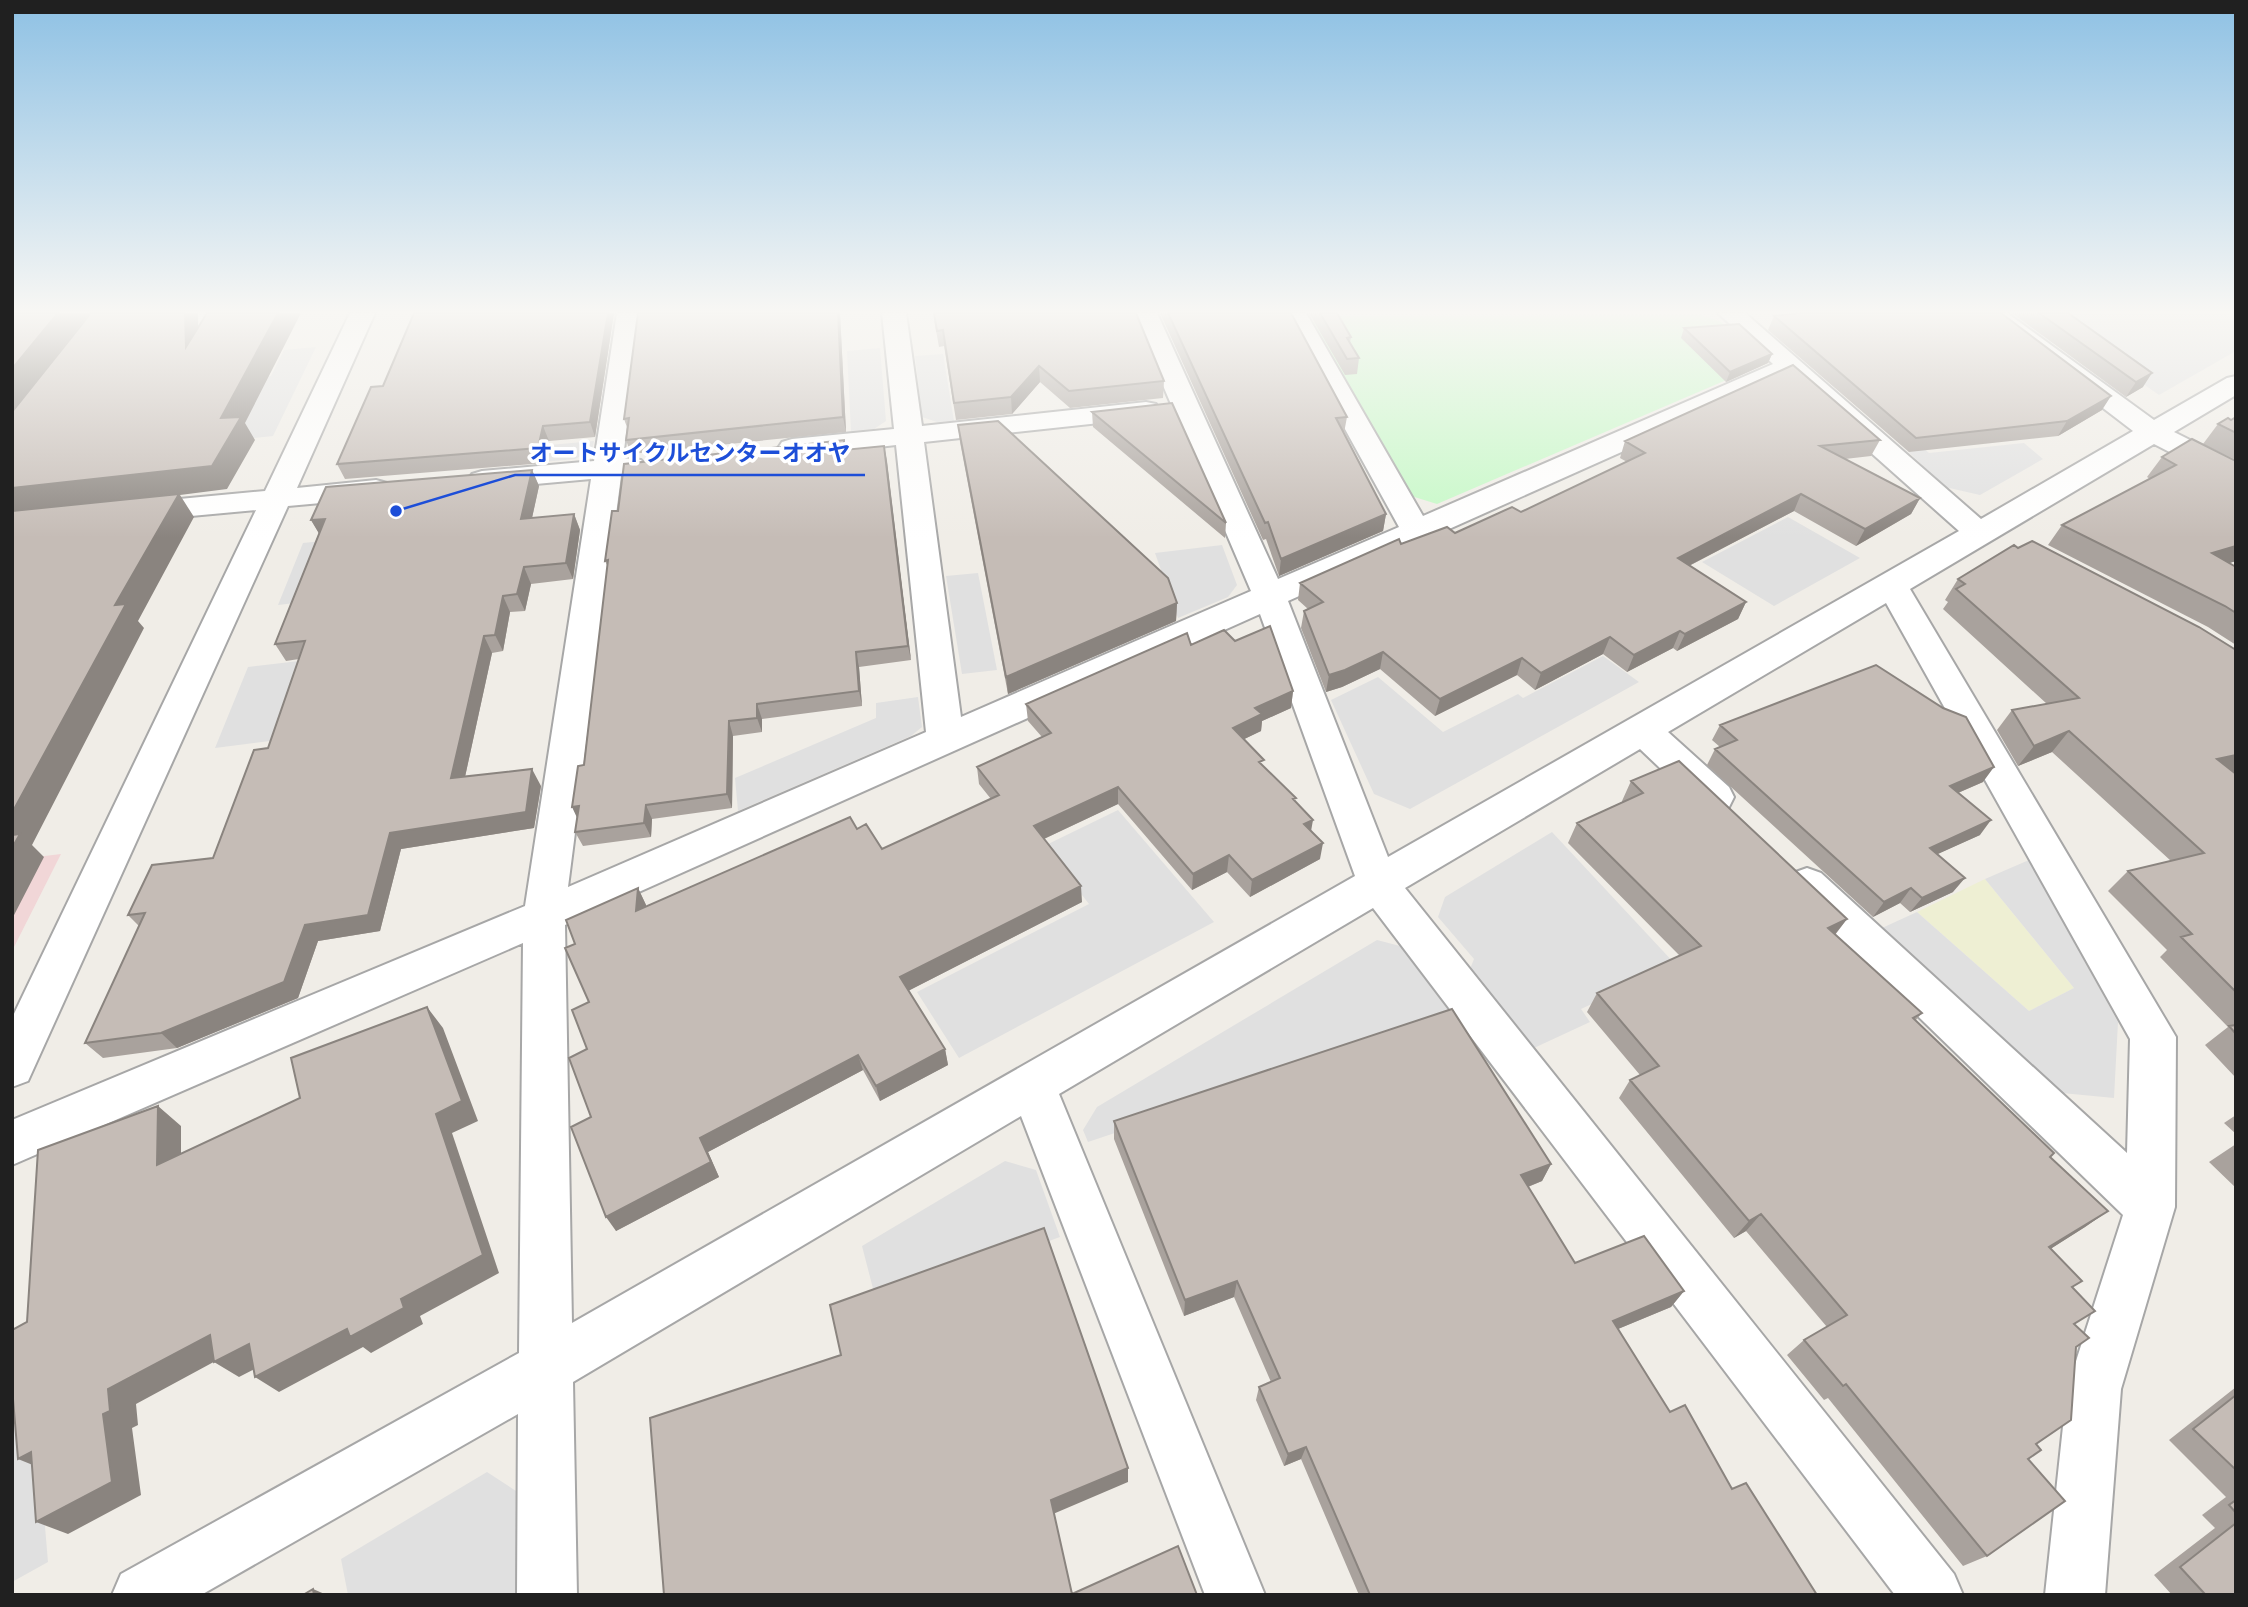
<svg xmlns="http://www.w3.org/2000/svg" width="2248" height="1607" font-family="Manrope,'Noto Sans JP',sans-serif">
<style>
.commercial{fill:#f1d6d7}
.farmland{fill:#eeefd3}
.park{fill:#c5f9c6}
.parking{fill:#e0e0e0}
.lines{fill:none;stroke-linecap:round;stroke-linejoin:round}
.minor-casing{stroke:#a7a7a7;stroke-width:4}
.minor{fill:#fff;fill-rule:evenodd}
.wall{fill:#a9a29d}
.shaded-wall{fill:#8a847f}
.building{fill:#c5bcb6;stroke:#8a847f;stroke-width:2}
.leader{fill:none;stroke:#1d4ed8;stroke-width:2.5}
.callout-dot{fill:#1d4ed8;stroke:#fff;stroke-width:2.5}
.callout-label{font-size:23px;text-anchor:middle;font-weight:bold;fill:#1d4ed8;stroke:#fff;stroke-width:7;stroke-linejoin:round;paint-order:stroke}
</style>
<rect width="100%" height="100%" fill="#f0ede7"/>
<path class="commercial" d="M61,854l-49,97v-91z"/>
<path class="farmland" d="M1985,879l89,109 -45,23 -112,-99z"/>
<path class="park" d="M1702,315l19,7 39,39 -1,5 -322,138 -29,-9 -98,-170 12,-9z"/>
<path class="parking" d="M2007,313h218l11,7v31l-77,44 -78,-55 -35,3z
M316,347l-43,89 -70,7 60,-66 8,-1 13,-26z
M880,348l6,73 -12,8 -23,2 -4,-80z
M943,354l11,67 -17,1 -15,-5 -7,-61z
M1886,415l43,38 95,-10 19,16 -63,36 -35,-8 -74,-71z
M594,441l-2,9 -17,9 -109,10 6,-17z
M1788,517l72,41 -86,48 -72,-44z
M369,536l-22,61 -69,8 25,-62z
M1222,545l15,40 -9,12 -50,21 -23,-65z
M978,573l19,97 -35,4 -16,-98z
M411,648l-23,78 -173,22 33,-81z
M1603,656l36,26 -229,127 -36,-15 -43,-94 47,-23 65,55 75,-38 5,4z
M918,697l4,30 -11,9 -173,75 -3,-33 141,-60v-15z
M1118,810l96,112 -255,136 -42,-66 172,-88 -45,-58z
M1552,832l124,133 -95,44 9,13 -56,26 -64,-79 4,-10 -36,-42 7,-20z
M2029,860l89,162 -4,76 -52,-5 -180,-165 35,-16 112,99 45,-23 -89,-109z
M1377,940l23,6 55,73 -367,123 -5,-12 14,-23z
M1005,1161l31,9 24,67 -183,67 -15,-58z
M30,1349l18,213 -36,20v-224z
M487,1472l35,23v100h-174l-7,-36z"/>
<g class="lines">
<g class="minor-casing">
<path id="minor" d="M350,313h25l-78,175 79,-8 11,3 4,6 -4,6 -11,3 -88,8 -260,575 -16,6v-69l244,-508 -119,11 -11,-3 -4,-6 4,-6 11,-3 128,-12z
M617,313h24l-18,145 18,2 5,6 -5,6 -20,4 -53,411 358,-155 -30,-287 -104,12 -10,-3 -4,-6 4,-6 10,-3 102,-10 -12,-116h24l16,113 224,-24 10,2 4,6 -4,6 -10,2 -222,24 37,275 290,-126 -119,-278h25l121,266 121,-52 -118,-214h25l117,203 350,-152 -55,-51h27l236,206 152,-88 -154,-118h28l147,107 73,-42 9,-2v19l-62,37 62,31v21l-10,-3 -72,-37 -244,145 266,448 -1,170 -54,182 -16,206h-60l22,-206 56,-174 -330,-320 -6,-11 6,-11 14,-5 14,5 306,280 3,-114 -244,-436 -218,129 61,55 5,10 -5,10 -14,4 -14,-4 -61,-58 -235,139 549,686 9,21h-68l-522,-687 -314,186 206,501h-60l-184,-479 -448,266 4,213h-60l1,-181 -317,181h-89l9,-21 398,-221 4,-410 -511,222v-45l513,-214 66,-427 -109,10 -10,-3 -5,-6 5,-6 10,-3 112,-10zM1787,378l172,153 -571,326 -100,-256zM1260,614l95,262 -783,447 -7,-398z"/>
</g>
<use href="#minor" class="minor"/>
</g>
<path class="wall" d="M614,313l-19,124 -46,4 -5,22 -199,16 -8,-15 46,-78z
M638,313h202l6,119 -215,22 -5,-14 2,-10 -4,-11z
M933,313h203l28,68 -1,17 -93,10 -30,-26 -28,32 -56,6 -12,-74 -5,1z
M1160,313h131l56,104 -3,16 42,81 -3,17 -104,45 -13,-37 -3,1z
M1309,313h28l14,24 -1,6 9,15 -2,16 -12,1z
M2012,313h56l75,74 -17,10z
M1774,316l328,94 -44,26 -149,16 -141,-122z
M1684,328l88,26 -4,9 -42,19 -45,-44z
M1092,412l134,111 -1,15 -132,-111z
M2236,417v43l-33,-16 15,-20 13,-4z
M958,425l219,178 -1,18 -168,73 -48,-252z
M1880,440l-9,16 -26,3 75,39 -9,16 -55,32 -62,-35 -105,55 57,36 -8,17 -61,32 -4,-3 -46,24 -24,-18 -68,36 -18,-15 -82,41 -55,-47 -38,18 -16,5 -25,-64 3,-17 4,-2 -10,-9 2,-17 221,-71 106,-50 -7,-4 5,-17z
M884,446l27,214 -52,7 3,39 -100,13v13l-29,4 -1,72 -80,11 -1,18 -68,9 -8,-14 33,-265 -3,-6 13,-50 228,-61z
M2162,457l74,4v100l-7,2 7,4v78l-28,-18 -160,-82 14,-20 88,-46 -3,-2z
M532,470l7,16 -7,32 42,-4 6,16 -7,49 -42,5 -6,27 -15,1 -7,39 -11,2 -27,124 76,9 -7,42 -133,21 -21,82 -62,10 -20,57 -121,50 -74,10 -18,-15 54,-117 -11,-11 85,-57 55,-110 31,-89 -13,2 -11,-17 44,-111 -8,-13z
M1958,579l278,71v122h-3l3,2v304l-31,-33 23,-18 -68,-70 7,-7 -59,-59 20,-20 43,-10 -119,-109 -34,14 -21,-36 15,-20 35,-6 -104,-95 5,-7 -3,-2z
M1235,641l58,50 -2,17 -29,13 -1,10 -17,8 19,27 32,35 16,30 9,28 -70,38 -23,-25 -35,18 -74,-86 -74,35 38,63 -174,89 37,58 3,16 -68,36 -17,-31 -155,82 11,25 -103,54 -25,-114 -4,-68 2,-47 -14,-58 63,-56 8,17 -1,2 212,-78 25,20 109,-50 -12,-15 -2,-17 65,-30 -14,-16 -2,-17 165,-59z
M1720,725l263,57 -25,11 22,42 -43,19 16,38 -43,20 -10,-9 -27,14 -166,-152 8,-16 5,-2 -8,-7z
M1631,781l216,138 -12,16 87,78 -7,8 135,136 58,54 -23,16 -35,22 22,38 4,60 -40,97 -49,112 -24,10 -135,-168 -4,2 -37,-45 17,-15 23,-13 -81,-96 -12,7 -115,-140 11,-18 10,-5 -53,-63 10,-19 83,-37 -112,-113 9,-20 45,-21v-1z
M2236,1115v19l-12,-11z
M1114,1121l437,43 -9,17 -14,6 47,76 109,28 -13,16 -53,22 52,83 147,183h-458l-58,-136 -17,7 -28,-66 3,-13 12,-5 -37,-85 -50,19 -70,-177z
M2236,1144v44l-27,-26z
M2236,1387v208h-64l-18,-20 61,-47 -13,-13 24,-18 -57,-57z"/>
<path class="shaded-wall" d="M58,313h32l-78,99v-43z
M185,313h13l1,56 -13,-22z
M278,313h23l-56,110 10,17 -28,49 -47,6 14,22 -56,104 6,7 -112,217 12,12 -32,62v-441l209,-60z
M608,313h6l-19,124 -5,-15z
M838,313h2l6,119 -3,-15z
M1772,354l-4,9 -42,19 4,-10z
M1039,366l1,16 -28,32 -1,-17z
M2152,373l-9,14 -17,10 10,-15z
M2111,396l-9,14 -44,26 9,-15z
M543,426l6,15 -5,22 -6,-15z
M884,446l3,15 24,199 -3,-14z
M532,470l7,16 -11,50 -7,-17z
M1801,494l-7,17 -123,64 7,-17z
M1920,498l-9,16 -55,32 9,-17z
M574,514l6,16 -7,49 -7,-16z
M1386,514l-3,17 -104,45 2,-17z
M325,519l-4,18 -10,-17z
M2236,546v15l-41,13 17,-21z
M524,567l7,17 -6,27 -8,-17z
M503,596l7,16 -7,39 -8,-16z
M1746,602l-8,17 -61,32 8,-17z
M1177,603l-1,18 -168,73 -2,-17z
M1680,631l-7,17 -46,24 7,-17z
M484,636l8,17 -31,142 -10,-17z
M1610,637l-7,17 -68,36 6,-17z
M856,652l3,15 3,39 -3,-15z
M1383,652l-3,17 -38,18 -16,5 3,-17z
M1522,658l-5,17 -82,41 5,-17z
M1293,691l-2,17 -29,13 -1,10 -29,14 1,-17 22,-20z
M757,704l5,15v13l-5,-14z
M729,721l4,15 -1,72 -5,-14z
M2069,731l-17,21 -34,14 16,-20z
M2236,755v17l-38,7 19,-20z
M1994,767l-11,15 -44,19 11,-15z
M532,769l9,17 -7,42 -133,21 -21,82 -62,10 -20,57 -121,50 -16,-15 229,-200z
M1118,787v17l-83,39 -1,-17z
M646,805l6,14 -1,18 -7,-14z
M579,806v16l-7,-15z
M1313,820l-3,17 -6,-13z
M1991,820l-11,15 -62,28 12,-15z
M1323,843l-3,16 -70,38 2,-17z
M1229,855l-2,17 -35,18 1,-16z
M1965,878l-12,14 -43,20 12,-14z
M1081,886l1,16 -178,91 -4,-16z
M638,888l8,17 -2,23 -8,-17z
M1911,888l-11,15 -27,14 11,-15z
M1847,919l-15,19 -4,-10z
M427,1007l16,21 35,93 -26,12 47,140 -79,43 3,8 -52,29 -8,-6 -84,45 -24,-15 146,-78 35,-185z
M945,1049l3,16 -68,36 -4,-15z
M858,1055l5,15 -155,82 11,25 -103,54 -10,-14 94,-79z
M158,1106l23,20v57l-24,-18z
M1551,1164l-9,17 -30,12 9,-18z
M2108,1211l-23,16 -58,37 22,-17z
M1761,1214l-15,17 -12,7 15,-17z
M1237,1281l-3,16 -50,19 1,-16z
M1684,1291l-13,16 -70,29 12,-15z
M210,1335l24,16 -98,53 2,21 -6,3 9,67 -73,39 -32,-12 67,-108 5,-25z
M249,1344l23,16 -33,17 -25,-15z
M1306,1447l-5,12 -17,7 4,-12z
M31,1452l19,20 -32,-13z
M1128,1468v14l-75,32 -2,-14z
M313,1589l14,6h-13z"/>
<path class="building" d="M12,313h46l-46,56z
M91,313h94l1,34 21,-34h71l-57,105 20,-1 -29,49 -200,22v-76z
M414,313h194l-18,109 -47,4 -5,22 -201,16 34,-77 12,-1z
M638,313h200l5,104 -217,23 3,-22 -5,1z
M934,313h202l28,68 -95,10 -30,-25 -28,31 -57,6 -11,-73 -6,1z
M1168,313h123l56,104 -11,1 50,96 -105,45 -13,-37 -3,1z
M1320,313h17l14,24 -4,1 12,20 -12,1z
M1802,313h199l110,83 -44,25 -151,17 -142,-122z
M2039,313h29l84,60 -16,9z
M1739,324l33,30 -42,18 -46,-44z
M1793,365l87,75 -60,6 100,52 -55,31 -64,-35 -123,64 68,44 -61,32 -5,-3 -46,24 -24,-18 -69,36 -19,-15 -82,41 -57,-47 -38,18 -16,5 -25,-64 19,-9 -23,-19 99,-44 2,5 46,-17 8,6 57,-26 9,5 124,-59 -20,-12z
M1172,403l54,120 -134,-111z
M2236,417v16l-18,-9 10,-6 3,2z
M998,421l170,157 9,25 -171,74 -48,-252z
M2192,439l44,22v85l-24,7 24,14v46l-11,-7 -163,-81 114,-60 -14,-8z
M844,440v10l40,-4 24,200 -52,6 3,39 -102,13v14l-28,3 -2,73 -81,11 -2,18 -69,9 4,-26 -7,1 6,-41 6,-1 24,-205 -3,1 7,-50h6l6,-47z
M532,470l-11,49 53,-5 -8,49 -42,4 -7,27 -14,2 -8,39 -11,1 -33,142 81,-9 -6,43 -136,21 -22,82 -63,10 -21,57 -123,51 -76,10 60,-130 -17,2 24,-50 61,-7 41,-108 14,-2 37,-107 -30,3 50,-125 -14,1 15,-33z
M179,494l-64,111 11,-1 -114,209v-302z
M2032,541l167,86 37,23v105l-19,4 19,15v218l-55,-55 11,-3 -64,-63 76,-18 -135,-122 -35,15 -22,-36 67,-12 -123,-109 9,-5 -7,-5 56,-34 4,3z
M1270,626l23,65 -38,17 7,6 -29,14 31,32 -5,2 37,36 -3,1 20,21 -9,4 19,19 -71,37 -23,-25 -36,19 -75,-87 -84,39 47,60 -181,91 45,72 -69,37 -18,-31 -158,83 11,24 -105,55 -35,-90 20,-10 -22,-59 18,-9 -15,-39 17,-8 -24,-54 10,-4 -9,-24 72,-32 -2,23 214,-94 7,12 9,-5 16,25 117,-54 -22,-28 74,-34 -25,-29 161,-71 4,12 33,-15 11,11z
M1876,665l67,43 23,9 28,50 -44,19 41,34 -61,28 35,30 -43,20 -11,-10 -27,14 -169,-153 22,-9 -17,-15z
M1679,761l168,158 -19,9 94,85 -9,5 141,135 -4,4 58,54 -59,36 33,34 -10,6 23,24 -21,13 15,14 -13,9 -5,73 -35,24 5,6 -13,9 37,42 -78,55 -141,-172 -3,2 -39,-46 43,-25 -86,-101 -12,7 -119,-141 29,-14 -62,-73 104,-47 -124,-123 66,-30 -12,-12z
M20,834l-8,14v-13z
M427,1007l35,94 -26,13 47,141 -82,44 3,9 -54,29 -3,-8 -92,48 -6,-33 -35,18 -4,-27 -102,54 2,22 -7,3 9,68 -76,40 -5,-70 -13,7 -6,-72v-57l15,-8 11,-172 120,-44 -1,59 143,-67 -9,-40z
M1452,1009l99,155 -30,11 54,88 69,-27 40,55 -71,30 57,91 15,-7 47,84 14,-6 71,112h-447l-64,-148 -18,7 -29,-67 21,-9 -43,-97 -52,19 -71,-179z
M2236,1025v9l-7,-8z
M1044,1228l84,240 -77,32 21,94 106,-48 19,49h-533l-14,-177 191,-63 -11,-50z
M2236,1395v75l-43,-41z
M2236,1500v13l-7,-8z
M2236,1523v72h-34l2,-2 -24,-26z
M313,1589l1,6h-11z"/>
<linearGradient id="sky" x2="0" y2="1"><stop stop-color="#8ec1e4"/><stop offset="0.58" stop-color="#f8f7f4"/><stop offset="1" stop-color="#f8f7f4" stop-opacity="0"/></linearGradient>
<rect width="2248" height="538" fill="url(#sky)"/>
<path class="leader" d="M396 511L515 475H865"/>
<circle class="callout-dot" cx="396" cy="511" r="7"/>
<g class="callout-label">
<text x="690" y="461">オートサイクルセンターオオヤ</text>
</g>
<rect width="2248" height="1607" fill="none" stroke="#202020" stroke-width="28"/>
</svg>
